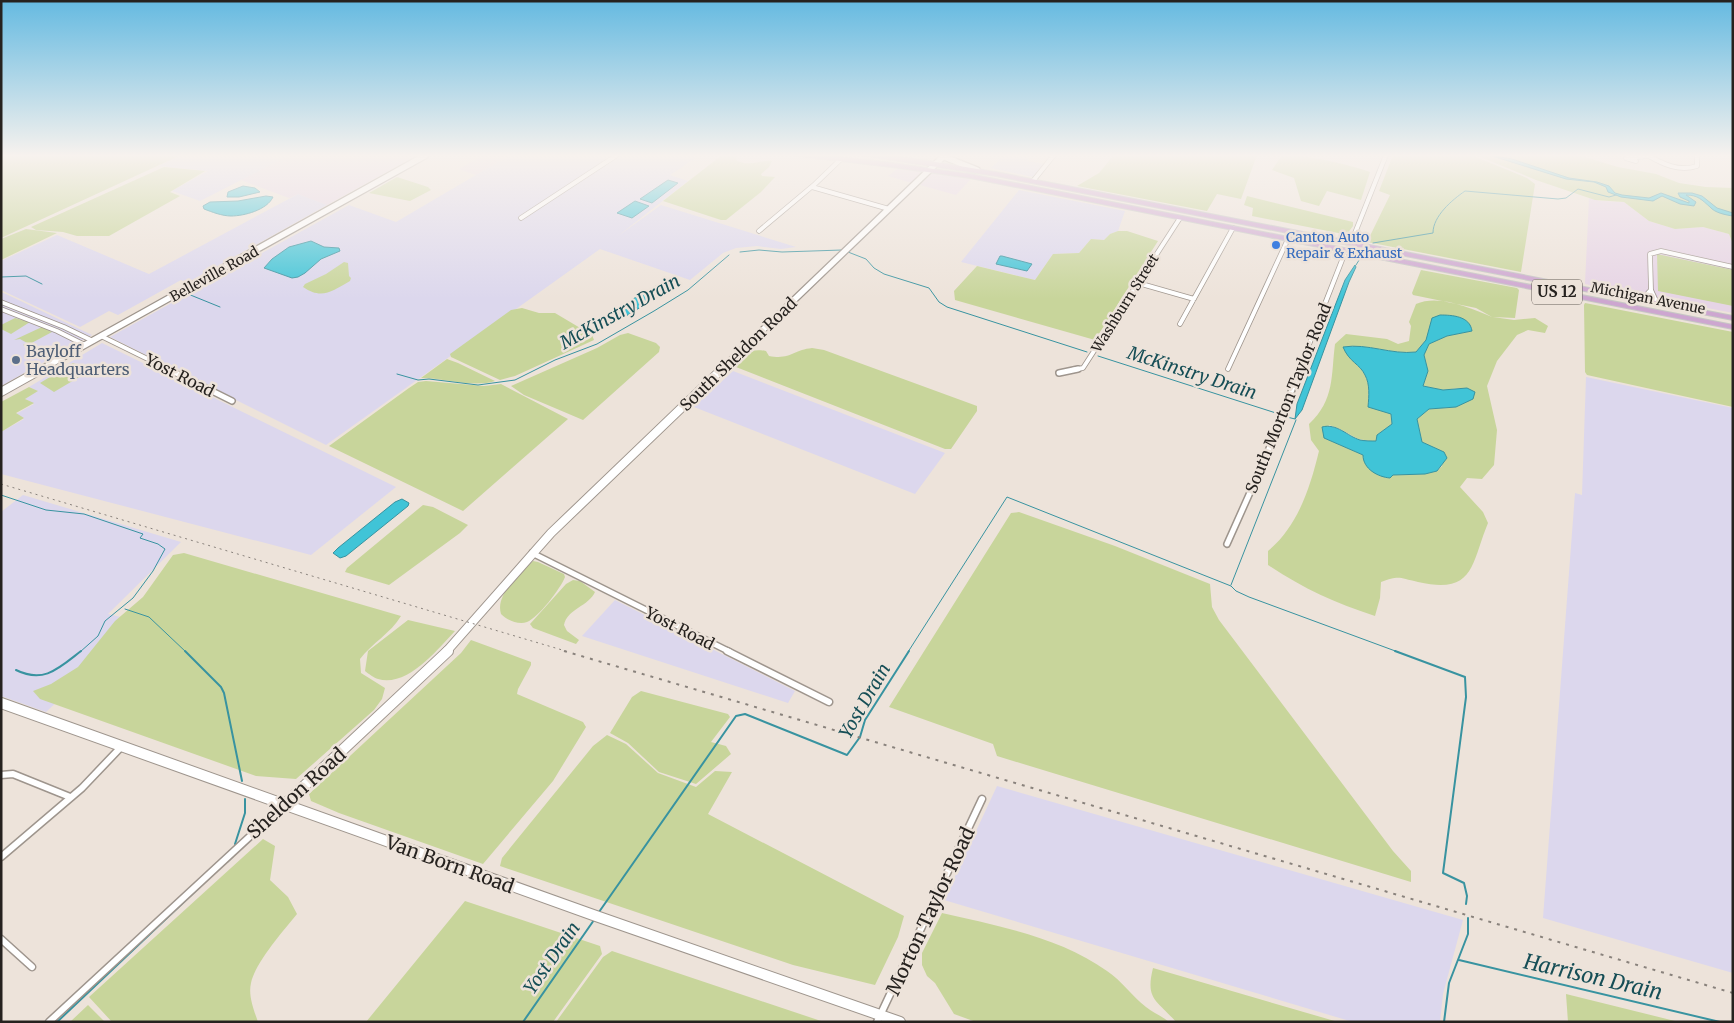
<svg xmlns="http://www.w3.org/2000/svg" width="1734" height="1023" font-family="Merriweather,serif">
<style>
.commercial{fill:#e6d4e5}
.industrial{fill:#dcd7ed}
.green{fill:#c8d59b;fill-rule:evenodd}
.water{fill:#40c4d7;stroke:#3893a0}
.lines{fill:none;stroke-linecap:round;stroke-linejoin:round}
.stream-far1{stroke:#3893a0;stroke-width:1}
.stream{stroke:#3893a0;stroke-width:2}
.street-far2-casing{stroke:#9e958d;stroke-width:5.5}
.street-far1-casing{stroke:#9e958d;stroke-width:8}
.street-casing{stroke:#9e958d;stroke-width:9}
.secondary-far2-casing{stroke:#9e958d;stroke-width:8}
.secondary-far1-casing{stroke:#9e958d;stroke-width:10}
.secondary-casing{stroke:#9e958d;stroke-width:12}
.primary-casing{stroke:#c7c6c5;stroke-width:2}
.street-far2{stroke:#fff;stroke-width:4}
.street-far1{stroke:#fff;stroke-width:5}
.street{stroke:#fff;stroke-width:6}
.secondary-far2{stroke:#fff;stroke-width:5.5}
.secondary-far1{stroke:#fff;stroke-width:8}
.secondary{stroke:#fff;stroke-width:10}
.primary{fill:#cda6d0;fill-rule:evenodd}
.rail-far1{stroke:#89827c;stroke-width:1;stroke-dasharray:2 4;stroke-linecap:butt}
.rail{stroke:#89827c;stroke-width:2;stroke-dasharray:3 6;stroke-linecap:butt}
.shop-dot{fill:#3f7fe0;stroke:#ede3da;stroke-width:2}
.service-dot{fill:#5c6f8a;stroke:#ede3da;stroke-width:2}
.labels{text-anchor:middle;stroke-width:5;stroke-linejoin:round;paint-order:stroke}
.far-shop-label{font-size:14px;fill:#366cbe;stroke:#ede3da;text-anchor:start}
.far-street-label{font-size:14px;fill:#26221f;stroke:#ede3da}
.shield{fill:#ede3da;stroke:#625c57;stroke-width:1}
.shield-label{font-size:15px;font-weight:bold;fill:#26221f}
.service-label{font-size:16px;fill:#4e5e75;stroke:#ede3da;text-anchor:start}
.street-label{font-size:16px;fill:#26221f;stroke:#ede3da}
.water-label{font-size:18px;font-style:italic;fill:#164e56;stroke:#ede3da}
.near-street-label{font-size:19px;fill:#26221f;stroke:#ede3da}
.near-water-label{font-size:21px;font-style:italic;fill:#164e56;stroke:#ede3da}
</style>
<rect width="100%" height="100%" fill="#ede3da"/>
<path class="commercial" d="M290,155h127l-90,50 -29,-11 -9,4 -48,-18z
M483,155h27l-34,20 -17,-6z
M897,169l27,2 -12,12 -24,-7z
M933,172l38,7 -15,16 -36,-10z
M1589,198l11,3 24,1 25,19 26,8 28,-2 26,7 4,10v69l-148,-29z"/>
<path class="industrial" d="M181,155h109l-90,46 -28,-10 36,-20 -49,-5z
M510,155h190l-30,20 18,6 -70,55 43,-31 135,42 -15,2 -24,-3 -21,2 -13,5 -33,27 -90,-31 -274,196 -216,-108 239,-132 47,17z
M1004,155h27l-4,6 17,3 -11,13 -42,-9z
M1019,190l106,21 -7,20 -8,3 -6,6 -13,-1 -12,14 -26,1 -18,26 -74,-18z
M298,194l29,11 -140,78 -6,-3 -63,35 -9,-4 -29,16 -79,-37v-29l56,-26 92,39z
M1,292l5,2 86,41 -91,51z
M102,343l294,144 -85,68 -310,-81v-42l23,-13 -8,-5 18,-10 -9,-5 12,-8 -8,-4z
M733,371l212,82 -30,41 -221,-87z
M1586,377l147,31v565l-190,-55 32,-425 7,2z
M23,495l158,47 -73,72 34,8 -96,90 -45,-16v-184z
M615,600l180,91 -7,12 -206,-67z
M997,786l466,134 -20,74 -3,28h-87l-409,-122z"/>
<path class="green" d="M1,155h180l-180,83z
M722,155h13l2,6c15,6 23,-2 35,0l-3,6 -8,7 1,2 13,1 -14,15 -35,28h-5l-58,-19z
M1114,155h143l-16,44 -24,-5 -10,17 -130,-25 22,-13z
M1282,155c24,0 66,9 88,17l-9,28 -34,-9 -8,15 -18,-5 -7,-23 -22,-8z
M1393,155h78l56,23 8,6 -14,88 -154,-30 23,-47 -11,-4z
M1476,155h102l40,12 38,7 23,9 27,4 27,1v56l-4,-10 -26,-7 -28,2 -26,-8 -25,-19 -29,-2 -59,-20z
M164,167l41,4 -35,21 10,4 -71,40h-32l-14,-4 -27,-2 -5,-3z
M397,177l31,10 3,3 -21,11 -41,-8z
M1247,196l106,26v4l-6,8h-4l-91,-18 1,-8 -9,-3z
M26,229l31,4 -56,27v-21z
M1118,231h9l31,10 -63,99 -140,-40 -1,-9 23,-25 58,14 18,-26 26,-1 12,-14 13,1 6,-6z
M1657,254l76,16v36l-75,-15z
M344,262l4,1 1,13 2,2 -1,3c-18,10 -28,19 -47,6l2,-3 21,-10z
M1421,270l96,18 2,2 -4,28 -22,-1 21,3 21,-2 13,8 -3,7 -17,-3 -11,5 -20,26 -10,25 10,44 -3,35 -12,14 -15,-1 -7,9 23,25 5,11c-17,41 -13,72 -70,59 -19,-4 -18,-7 -37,0l-1,16 -5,18c-40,-13 -73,-28 -107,-51v-14c30,-25 42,-63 51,-100l-8,-11 -2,-16c26,-24 22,-49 26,-80l11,-10 41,5 11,5 11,-3 2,-15 -2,-4 7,-18c23,-10 54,4 76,13l-16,-9 -63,-13 -1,-2zM1471,326l1,5 -25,5 -18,8 -5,11 4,16 -5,15 20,4 17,-2 -4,19 -27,2 -12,10 5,23 22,10 -2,14 -5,5 -12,3 -32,1 -30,-20 -39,-17 5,-13 11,4 18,10 18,3 1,-7 15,-11 -1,-10 -23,-8c1,-10 2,-22 -3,-31 -5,-11 -16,-13 -21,-28 24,-4 47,8 72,5l10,-12z
M1585,303l148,29v75l-146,-32 -2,-3 -1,-67z
M522,308l17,5h16l37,22 2,5 -79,36 -15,4 -49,-23 -1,-3 61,-44z
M15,318l15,4 -19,12 -10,-5v-4z
M42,327l10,5 -26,14 -3,-1 4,-2 -7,-4 -6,1z
M628,333l28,10 4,4 -1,5 -76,68 -59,-25 -13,-9 86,-38 23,-13z
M812,348l12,2 153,56v5l-26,38h-6l-209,-82 -1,-4c11,-10 16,-15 31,-12l3,5c22,4 24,-6 43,-8z
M447,359l11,4 37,18c-22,7 -51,-3 -74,-3z
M73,363l18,7 -37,22 -14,-9z
M426,381l58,5 17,-2 67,35 -105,92 -134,-65 80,-58 9,-6z
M29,387l9,4 -13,8 9,4 -18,10 8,5 -23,14v-30z
M423,505l10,2 35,18 -8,8 -71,52 -44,-13 2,-4z
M1019,512l96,34 95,38 2,23 7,13 174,231 18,20v11l-414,-126 -4,-12 -104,-37 122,-194z
M184,553l217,63c-10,17 -29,27 -41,43l1,14 24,15 -3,11 -8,11 -78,69 -40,-3 -216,-77 -7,-8 18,-7 27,-17 37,-46 28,-24 30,-42z
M533,561l5,1 26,12 1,3c-4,11 -27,41 -38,45 -9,3 -20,-2 -26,-8 -6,-19 18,-40 32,-53z
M573,580l7,1 15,11c-6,14 -28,17 -31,33l3,6 12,9 -3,4 -43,-16 -3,-4 36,-40z
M408,620l47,11c-17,18 -48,57 -77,48 -4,-1 -9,-5 -13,-8l3,-20z
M471,640l60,22v3l-13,24 -1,5 66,28 3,5 -33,54 -70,83 -144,-51 -28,-12 -2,-7 152,-141z
M641,691l87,23 2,3 -19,25 15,4 5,8 -35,30 -37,-12 -31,-29 -18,-10 22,-36z
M607,735l19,9 32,29 38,14 19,-16 17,1 -24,42 196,102 -6,21 -23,48 -82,-20 -293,-99 2,-8 91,-112z
M263,839l12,7 -5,34 18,17 9,17c-13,16 -42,49 -46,69 -3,13 3,27 7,39h-146l-23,-25z
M465,901l135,45 2,8 -49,68h-187z
M942,913c56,13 118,24 165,58 15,10 25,25 39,36 7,6 16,9 23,15h-193l-22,-8 -19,-31 -8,-7 -5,-11v-12z
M612,951l212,71h-268l47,-65z
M1153,968l185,54h-162c-19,-22 -31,-22 -23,-54z
M1566,994l113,28h-111z
M88,1005l17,17h-35z"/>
<path class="water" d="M1489,155l23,4 57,19 28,4 12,4 6,7 7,2 27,3 12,-5 28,10v-2l-9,-4 -2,-4h14l10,3 15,12 16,5v3c-7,-1 -18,-3 -23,-9 -8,-7 -12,-12 -24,-12l10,7 -2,4 -14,-2 -18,-8 -9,5 -32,-4 -13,-5 -2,-5 -12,-5 -28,-3z
M668,180l10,3 -26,20 -12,-4z
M243,186l12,2 5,4 -21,5h-12l1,-5z
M266,196l7,1c-6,13 -29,19 -42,19 -9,0 -19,-4 -27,-7l-1,-3 7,-4 28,-1z
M635,201l14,5 -17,12 -15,-5z
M311,241l13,6 15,1 1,3 -19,8 -16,14 -7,4 -6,1 -28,-10 8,-9 17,-12z
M1000,256h2l30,8 -5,7 -31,-7z
M1355,265l1,2 -7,15 -47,128 -7,9 2,-15 48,-124z
M671,279l9,4 -62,38 -14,-3c5,-6 59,-37 67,-39z
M1440,315c12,0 30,1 32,16l-25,5 -18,8 -5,11 4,16 -5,15 20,4 24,-2 8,4 -2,7 -17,8 -27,2 -12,10 5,23 22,10 3,6 -10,13 -12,3 -32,1 -3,3c-12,-1 -27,-9 -27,-23l-39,-17 -2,-11c15,-4 25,9 38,13 5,1 11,1 16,1l1,-6 15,-11 -1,-10 -23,-7c1,-11 2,-23 -3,-32 -5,-11 -16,-13 -22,-28 25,-4 48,8 73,5l10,-12 6,-22z
M402,499l7,4 -1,3 -62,50 -6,2 -7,-5 5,-5 57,-46z"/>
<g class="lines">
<path class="stream-far1" d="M1373,243l60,-10c0,-17 19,-33 32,-42l93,8 8,-1 12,-9 31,8 7,-2
M740,252l19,-2 23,2 60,-2
M848,252l18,7 8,9 10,6 45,14 10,14 8,5 140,45
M1356,265l5,-8
M1,277l25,-1 16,8
M179,298l9,-4 32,13
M1098,356l181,58
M397,374l21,6 11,-1 49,6 37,-5 40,-20 42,-16 57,-33 34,-21 41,-35
M1287,417l8,2
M1,495l45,15 38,4 59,20 -3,4 18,6 7,5 -12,22 -20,27 -28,23 -7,15 -18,16
M1231,585l65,-165
M125,609l24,8 37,35
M908,652l99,-155 224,89 5,5 13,6 149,55"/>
<path class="stream" d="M185,651l36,36 3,6 18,88
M1395,651l70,26 1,20 -23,176 21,10 3,13 -1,8
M16,670c28,14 43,-2 65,-19
M235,844l10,-31v-14
M227,862l6,-6
M599,912l137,-196 9,-2 102,41 13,-18 5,-17 44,-69
M1459,960l261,62
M57,1022l152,-144
M523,1022l71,-102
M1444,1022l5,-39 19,-49v-16"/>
<g class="street-far2-casing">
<path id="street-far2" d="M1647,155c16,9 32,17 50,11v-11
M1634,158l2,3 -10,-3 21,-2
M1033,181l21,-26
M812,187l77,22
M521,218l96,-63
M759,231l56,-47 25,-24
M1351,243l35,-88
M1138,283l56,16
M1651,290l6,13
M1648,301v-8l3,-3 -1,-36 11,-3 72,16
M1,302l63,25 29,14
M1,309l56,22 28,14
M1180,324l53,-96
M101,336l69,34
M1228,369l60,-130
M1072,370l11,-2 97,-150
M1299,370l47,-120"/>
</g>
<g class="street-far1-casing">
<path id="street-far1" d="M168,369l64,32
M1059,373l19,-4
M1227,544l38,-85 35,-90
M532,553l198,99"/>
</g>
<g class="street-casing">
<path id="street" d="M727,651l102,51
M1,775l12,-1 57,23
M1,857l81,-69 40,-42
M1,939l31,28
M49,1022l236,-218
M877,1022l105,-223"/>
</g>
<g class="secondary-far2-casing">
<path id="secondary-far2" d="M942,156l35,14
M40,370l386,-215
M721,370l224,-215"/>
</g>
<g class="secondary-far1-casing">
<path id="secondary-far1" d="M1,392l41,-23
M446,652l105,-119 171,-164"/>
</g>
<g class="secondary-casing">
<path id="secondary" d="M1,703l595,213 304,106
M285,804l163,-153"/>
</g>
<g class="primary-casing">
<path id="primary" d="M789,155c61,0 121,11 181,19l763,151v4l-763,-151 -78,-11z
M860,155c46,0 91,10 136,17l737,144v4l-737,-144z"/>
</g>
<use href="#street-far2" class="street-far2"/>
<use href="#street-far1" class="street-far1"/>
<use href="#street" class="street"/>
<use href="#secondary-far2" class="secondary-far2"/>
<use href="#secondary-far1" class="secondary-far1"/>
<use href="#secondary" class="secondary"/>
<use href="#primary" class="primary"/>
<path class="rail-far1" d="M1,484l568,168"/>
<path class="rail" d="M564,651l1169,342"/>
</g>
<linearGradient id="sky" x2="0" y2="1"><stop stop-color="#65bae1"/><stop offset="0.52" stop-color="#f7f2ee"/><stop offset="1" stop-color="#f7f2ee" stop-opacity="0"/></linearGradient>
<rect width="1734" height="299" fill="url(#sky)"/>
<circle class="shop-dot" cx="1276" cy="245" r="5"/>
<circle class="service-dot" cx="16" cy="360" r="5"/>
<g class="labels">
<g class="far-shop-label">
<text x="1286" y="242">Canton Auto<tspan x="1286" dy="16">Repair &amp; Exhaust</tspan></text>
</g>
<g class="far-street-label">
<text transform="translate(214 274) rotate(-29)" y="5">Belleville Road</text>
<text transform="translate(1648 298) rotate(11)" y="5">Michigan Avenue</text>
<text transform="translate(1125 303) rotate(-58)" y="5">Washburn Street</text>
</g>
<rect class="shield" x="1532" y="279.5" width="50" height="25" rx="4"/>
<g class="shield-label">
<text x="1557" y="297">US 12</text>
</g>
<g class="service-label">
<text x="26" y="357">Bayloff<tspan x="26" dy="18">Headquarters</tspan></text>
</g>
<g class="street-label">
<text transform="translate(738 354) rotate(-44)" y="6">South Sheldon Road</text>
<text transform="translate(180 375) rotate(27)" y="6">Yost Road</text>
<text transform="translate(1288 398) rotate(-68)" y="6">South Morton Taylor Road</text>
<text transform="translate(680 628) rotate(27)" y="6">Yost Road</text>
</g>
<g class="water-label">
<text transform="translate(620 312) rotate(-29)" y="6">McKinstry Drain</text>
<text transform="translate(1192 373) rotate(18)" y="6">McKinstry Drain</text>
<text transform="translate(865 701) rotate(-60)" y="6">Yost Drain</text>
<text transform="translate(552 958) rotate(-55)" y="6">Yost Drain</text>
</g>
<g class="near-street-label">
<text transform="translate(296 793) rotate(-42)" y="7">Sheldon Road</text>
<text transform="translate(450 864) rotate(20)" y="7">Van Born Road</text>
<text transform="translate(930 911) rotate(-65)" y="7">Morton Taylor Road</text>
</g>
<g class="near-water-label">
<text transform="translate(1593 977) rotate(13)" y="7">Harrison Drain</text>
</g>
</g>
<rect width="1734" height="1023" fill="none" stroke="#26221f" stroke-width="5"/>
</svg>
